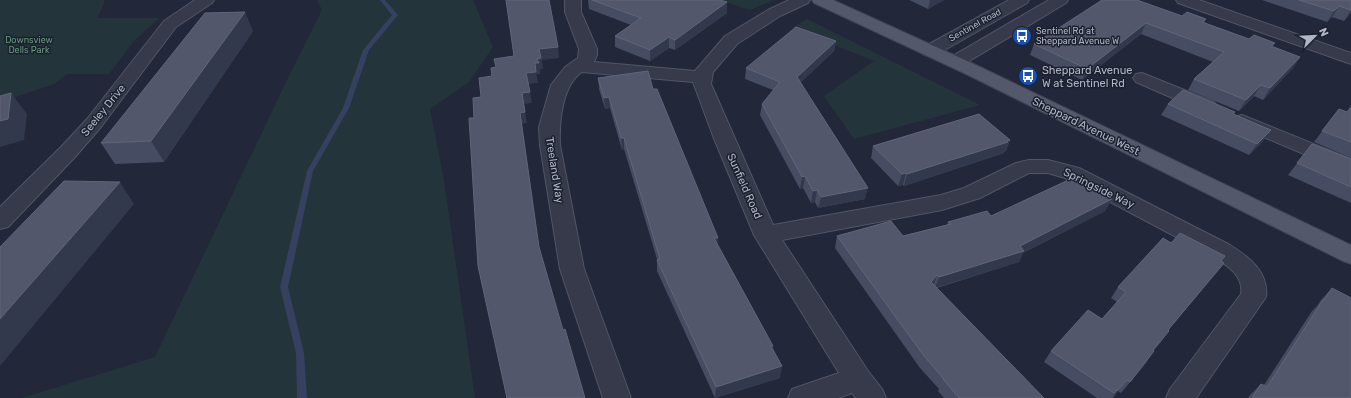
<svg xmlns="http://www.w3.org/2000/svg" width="1351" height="398" font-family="Rubik,sans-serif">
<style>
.green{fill:#24343b}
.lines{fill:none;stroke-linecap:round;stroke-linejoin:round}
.stream{fill:#364061;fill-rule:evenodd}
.minor-casing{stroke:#515565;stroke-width:2}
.major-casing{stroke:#3f4353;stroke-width:2}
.minor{fill:#363a4a;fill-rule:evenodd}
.major{fill:#53596a;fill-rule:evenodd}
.wall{fill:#464c62}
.shaded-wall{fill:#33394d}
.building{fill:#52576c;stroke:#60667a}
.labels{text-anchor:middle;stroke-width:3;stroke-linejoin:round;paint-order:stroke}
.far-street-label{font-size:9px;fill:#b1b5c6;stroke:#1b202f}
.far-poi-label{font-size:9px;fill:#b1b5c6;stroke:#1b202f;text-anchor:start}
.far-park-label{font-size:9px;fill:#68977b;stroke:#1b202f}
.poi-label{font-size:11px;fill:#b1b5c6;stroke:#1b202f;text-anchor:start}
.street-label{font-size:11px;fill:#b1b5c6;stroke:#1b202f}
</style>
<rect width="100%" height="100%" fill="#22283a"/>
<path class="green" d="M0,0h104v4l-7,14h62l-25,23 -25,33h-42l-13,10 -54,18z
M317,0h156l20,47 -24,35 -39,27 14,71 31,218h-453l133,-41 131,-275 36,-72z
M720,0h54l-24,10z
M807,19l173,86 -126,34 -30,-43 50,-35 -82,-33z"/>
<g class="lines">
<path class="stream" d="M380,0h5l13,15 -29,35 -20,58 -36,63 -25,116 16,66 3,45h-10l-1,-45 -16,-66 27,-116 36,-63 20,-58 29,-35z"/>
<g class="minor-casing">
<path id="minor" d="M195,0h19l-2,3 -36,24 -75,100 -26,30 -67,70 -8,2v-22l61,-60 26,-28 77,-98z
M565,0h16v12l16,37v6l-3,7 101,9 30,-35 43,-26 21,-10h21l-2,3 -28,13 -43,28 -24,28 -2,12 62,141 168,-30 23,-7 52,-25 13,-3h19l31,8 151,77c19,12 39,27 36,52l-70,101h-30l4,-9 71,-95c3,-18 -13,-28 -27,-37l-149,-79 -17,-5h-19l-49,25 -38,12 -160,30 86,131 14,18 4,9h-30l-4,-5 -14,5h-50l4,-9 47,-16 -85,-138 -41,-99 -20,-54 -111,-10c-20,13 -23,51 -22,73l24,124 47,129h-28l-43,-129 -20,-124 -1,-18 12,-42 14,-18 13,-9 1,-9 -14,-37z
M1009,0h20l-2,3 -91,52 -6,1 -6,-1 -3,-4 3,-4z
M1049,0h19l-2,3 -105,63 -6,1 -6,-1 -3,-4 3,-4z
M1176,0h23l152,53v11l-173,-61z
M1142,73l72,29 3,4 -3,4 -7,2 -7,-2 -64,-28 -3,-4 3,-4z
M1242,115l109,44v15l-116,-49 -3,-4 3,-4z"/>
</g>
<g class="major-casing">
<path id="major" d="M812,0h21l145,66 373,179v19l-8,-3 -377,-187 -152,-71z"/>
</g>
<use href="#minor" class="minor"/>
<use href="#major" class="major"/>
</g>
<path class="wall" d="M588,0h132l7,2v11l-52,37 -6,-2 -19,13 -35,-14v-11l16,-11 -42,-16z
M909,0h35l-16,9z
M1262,0h89v13l-7,8 -12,-4 -5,5z
M1182,16l24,3 -2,4 45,16 26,4 -3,4 28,10 -7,11 -30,32 -9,-4 -15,15 -51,-21 6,-11 19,-17 -72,-28 -59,46 -52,-25 4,-11z
M253,31l-89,131 -49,2 -14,-21z
M836,41l-2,10 -34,32 65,116 -47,9 -3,-6 -4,1 -8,-15 -3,1 -40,-74 2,-11 11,-14 -28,-11 1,-11z
M598,78l55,11 65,149v8l55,100 -1,2 8,30 -65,20 -58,-127v-12l-33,-110 -2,1 -12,-42 -5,1 -6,-20z
M1168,104l67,8 -1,2 37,16 -8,11 -14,14 -88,-40z
M1351,106v52l-37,-16 25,-33 8,3z
M1010,140l-4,11 -2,1v1l-100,33 -1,-1 -5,1 -27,-28 2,-12z
M1312,144l39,15v44l-63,-28z
M1112,199l-7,12 -82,42 -4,9 -82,26 107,110h-100l-6,-7 1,-2 -19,-21 -85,-120 2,-12h66l44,-11 1,-3z
M1225,256l-4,5 3,2 -9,11 -47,56 -7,12 -8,9 -7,12 -25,30 -3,-2 -5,7h-16l-53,-36 7,-11 51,-32 15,-17 -6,-4 7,-11z
M1332,288l19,110h-103l2,-3 11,-11 3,1 48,-74 5,-5 4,-6z"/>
<path class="shaded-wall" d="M930,0h14l-16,9z
M727,2v11l-52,37v-10z
M1339,6l-7,11 -5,5 7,-11z
M1351,10v3l-7,8z
M245,12l8,19 -89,131 -13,-21z
M1146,23l-5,11 -59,46 5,-11z
M669,37v11l-19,13v-11z
M836,41l-2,10 -39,37 2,-11z
M558,47l1,11 -17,2 1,9h-3v5h-4l-1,-11 2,-4 2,-10z
M1300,57l-7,11 -30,32 7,-12z
M536,72l2,11 -10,1 -2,-11z
M1261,85l-7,11 -15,15 7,-11z
M530,92l2,11 -8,1 3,19 -5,1 19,135 -21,-146 2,-20z
M11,93l16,21 -3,26 -24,7v-26z
M609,97l1,11 -5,1 -1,-11z
M1271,130l-8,11 -14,14 8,-11z
M621,138h3v11l-2,1z
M1010,140l-4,11 -2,1v1l-100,33 3,-12z
M906,173l-3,12 -5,1 4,-12z
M805,176l-2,12 -3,1 2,-12z
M120,182l14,22 -134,162v-47z
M868,188l-3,11 -47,9 3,-11z
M817,190l-2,12 -4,1 2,-12z
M1112,199l-7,12 -82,42 -4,9 -84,26 4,-11 81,-31z
M714,238h4v11z
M1224,263l-9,11 -56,67 9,-11z
M937,275l-4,12 -2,-5z
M1169,331l-8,11 -17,20 9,-12z
M1154,351l-8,12 -25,30 9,-11z
M782,366l-2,12 -65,20 1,-11z
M1127,380l-9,11 -6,7 5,-7z"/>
<path class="building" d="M506,0h43l9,47 -19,2 2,9 -4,1 2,4h-4l1,9 -10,1 4,19 -8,1 3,19 -5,1 19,134 24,83 2,-1 20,69h-78l-29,-132 -9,-148h5l-1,-20 8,-1 -2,-19 13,-2 -1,-8 5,-1 -2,-8 20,-3z
M592,0h128l7,2 -52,38 -6,-3 -19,13 -35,-14 26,-18z
M1102,0h35l45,16 5,-4 19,7 -4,3 47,17 5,-4 21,8 -4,3 29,11 -30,31 -9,-3 -15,15 -52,-21 30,-27 -78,-29 -59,46 -53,-25z
M1299,0h52v10l-12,-4 -5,5z
M245,12l-94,129 -50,2 104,-130z
M796,27l40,14 -39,36 71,111 -47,9 -4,-7 -4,1 -8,-15 -3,1 -40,-73 18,-22 -34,-14z
M648,71l5,18h4l61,149h-4l59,108h-2l11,20 -66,21 -59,-127 3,-1 -36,-121h-3l-12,-41 -5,1 -6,-20z
M1183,90l52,22 -2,2 38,16 -14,14 -89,-40z
M11,93l-3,26 -8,2v-25z
M1351,107v35l-29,-11 17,-22 8,3z
M979,114l31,26 -3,1 1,1 -101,32 -1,-1 -4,1 -29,-28z
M1312,144l39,15v28l-54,-24z
M1077,176l35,23 -92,47 4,5 -85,26 -2,-2 -6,7 113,116h-85l-16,-19h1l-20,-23 -87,-120 54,-15 12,15 48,-12 -3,-2 39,-11 4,5z
M64,181l56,1 -120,137v-72z
M1180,233l45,23 -4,5 3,2 -56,67 1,1 -16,19 1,1 -24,31 -3,-2 -10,11 -1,-1 -2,3 -63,-42 37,-41 14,9 24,-27 -8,-5 45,-49 8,5z
M1332,288l19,10v100h-99l9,-14 6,3 56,-87h1z"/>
<defs>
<g id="bus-disc" transform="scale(1)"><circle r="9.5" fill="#1a4fb4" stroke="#1b202f"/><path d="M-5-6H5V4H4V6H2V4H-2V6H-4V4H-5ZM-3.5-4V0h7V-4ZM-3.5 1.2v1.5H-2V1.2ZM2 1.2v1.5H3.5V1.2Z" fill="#fff"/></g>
</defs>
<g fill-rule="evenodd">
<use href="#bus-disc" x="1022" y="36"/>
<use href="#bus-disc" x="1028" y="76"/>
</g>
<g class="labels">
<g class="far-street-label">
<text transform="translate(975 25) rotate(-29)" y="3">Sentinel Road</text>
</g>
<g class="far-poi-label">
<text x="1036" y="34">Sentinel Rd at<tspan x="1036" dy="10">Sheppard Avenue W</tspan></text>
</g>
<g class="far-park-label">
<text x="29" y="43">Downsview<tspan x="29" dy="10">Dells Park</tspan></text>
</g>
<g class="poi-label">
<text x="1042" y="74">Sheppard Avenue<tspan x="1042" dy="13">W at Sentinel Rd</tspan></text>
</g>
<g class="street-label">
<text transform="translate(103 110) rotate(-51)" y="4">Seeley Drive</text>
<text transform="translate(1086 126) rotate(26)" y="4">Sheppard Avenue West</text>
<text transform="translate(555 170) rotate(81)" y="4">Treeland Way</text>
<text transform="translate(745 186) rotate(66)" y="4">Sunfield Road</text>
<text transform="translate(1099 188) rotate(26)" y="4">Springside Way</text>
</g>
</g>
<g transform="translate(1315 36) rotate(66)" stroke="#1b202f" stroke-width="3" paint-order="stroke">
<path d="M0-3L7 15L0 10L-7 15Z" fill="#b1b5c6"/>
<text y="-6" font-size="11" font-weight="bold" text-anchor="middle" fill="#b1b5c6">N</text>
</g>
</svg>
